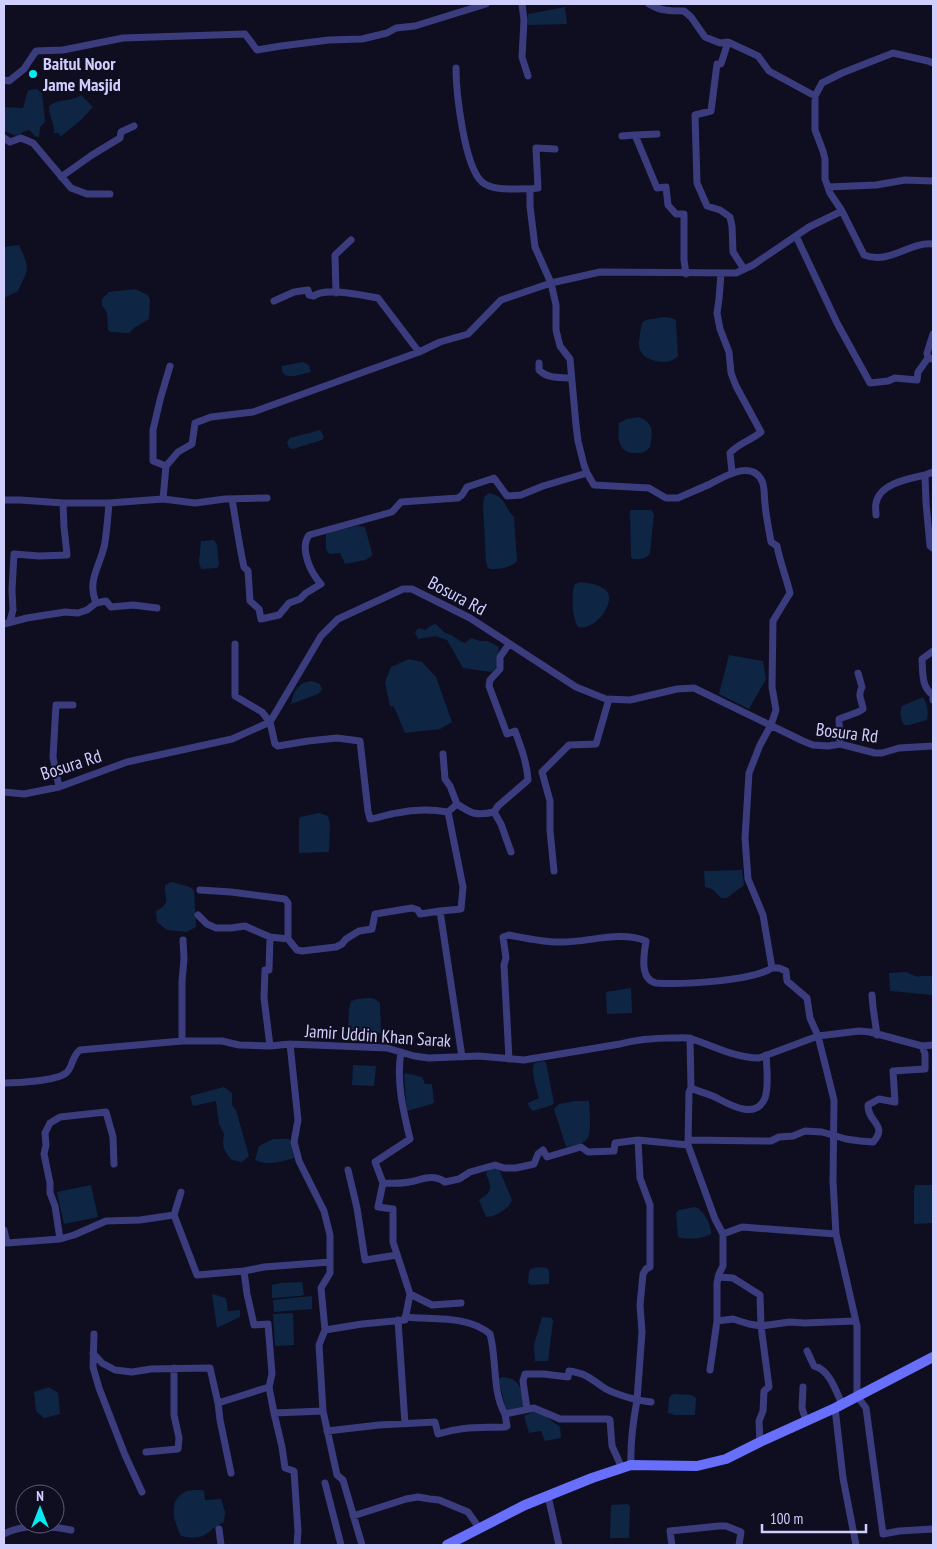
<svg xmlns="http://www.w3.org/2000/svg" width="937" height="1549" font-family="'PT Sans Narrow',sans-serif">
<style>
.water{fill:#0e2644}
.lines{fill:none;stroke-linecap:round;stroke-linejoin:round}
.minor{stroke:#3a3c7d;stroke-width:7}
.secondary{stroke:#686ffa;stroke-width:10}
.poi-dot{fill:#08e9f0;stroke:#0f0d20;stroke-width:2}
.labels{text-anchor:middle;stroke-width:4;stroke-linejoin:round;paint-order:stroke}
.poi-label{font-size:18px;font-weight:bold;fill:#d0cefd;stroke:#0f0d20;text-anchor:start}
.street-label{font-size:18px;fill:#d0cefd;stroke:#0f0d20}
</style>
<rect width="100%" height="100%" fill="#0f0d20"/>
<path class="water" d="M565,7l2,17 -39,1v-11z
M37,89l5,4 3,29 -5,5 -1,10 -4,-1 -6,-6 -6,2 -6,4 -13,-5v-24l19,1 5,-18z
M81,95l12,12 -12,13 -21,17 -1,-4h-5c1,-8 -5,-16 -5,-27 9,-8 23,-4 32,-11z
M19,245c4,9 11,21 6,31 -2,5 -5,9 -7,15l-14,7v-51z
M135,289l13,6 2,5 -1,19 -15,9 -5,5 -18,-1 -3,-2 -1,-17 -5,-8v-6l7,-7z
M664,317l7,1 5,2v4l2,32c-7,6 -12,7 -22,5 -23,-5 -17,-20 -14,-38l4,-3z
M303,362l6,3 2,7c-11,2 -31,11 -29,-6z
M639,417c15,6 14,16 11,30 -4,5 -8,6 -14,6 -19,0 -18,-15 -17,-30l8,-4z
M320,430l4,7 -2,3 -29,9 -4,-1 -2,-6 3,-4z
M489,493c19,5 13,12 25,24l3,44c-6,7 -17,8 -26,8l-3,-1 -2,-6 -3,-57 1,-8z
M630,510h21l3,4 -4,39c-3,6 -11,7 -17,6l-2,-2z
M358,526l7,1 7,26v3l-7,4 -20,4 -5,-11 -11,1 -3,-5v-15l3,-2z
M214,540l3,5 2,20 -2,3 -16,1 -2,-8 2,-20z
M580,582c7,1 18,2 23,6 18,10 -8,44 -25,39 -6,-8 -7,-35 -3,-43z
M436,624l9,9c8,1 13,8 20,10l6,-5 9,3h8l11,6 -2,19 -5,6 -29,-4 -16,-28 -12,-4 -17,3 -3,-7 4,-4 6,2 7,-5z
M729,655l34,6 3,18 -17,30 -30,-15z
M409,659l13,3 14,15 16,45 -12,7 -35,4 -11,-26 -4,-1 -5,-24 6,-15z
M311,681l9,3 2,6 -4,4 -27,10c3,-12 6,-21 20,-23z
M923,697c4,6 6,16 4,23l-18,5h-5c-3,-5 -5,-14 -2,-19z
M319,813l9,3 2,8 -1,28 -30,1v-33l1,-3z
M742,870l2,15 -17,13h-6l-9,-9 -7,-2 -1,-16z
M172,882l18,5 4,4 2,36 -10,5 -19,-2 -10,-8 -1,-11c16,-8 8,-13 9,-26z
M907,972c13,9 16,1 26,5v18l-43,-4 -1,-18z
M631,988l1,25 -25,1 -1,-22z
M370,998l5,1 5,4 1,28 -1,2c-9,2 -23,3 -32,-2l1,-22 2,-8 7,-2z
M544,1061l2,2 8,40 -2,2 -19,6 -4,-4 -1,-4 11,-5c-3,-11 -8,-24 -5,-35z
M353,1065l23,1 -2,20 -22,-1z
M405,1073l17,4 3,7h7l2,18 -2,2 -25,7 -3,-36z
M224,1087l8,6v12l4,5 13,46 -7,6 -10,-2c-9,-10 -10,-13 -8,-26l-5,-10 -3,-23 -23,5 -3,-10z
M576,1101h13c0,9 4,35 -4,40 -5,4 -13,5 -19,6l-12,-38 5,-5z
M273,1139h16l2,2 3,17c-12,4 -27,8 -39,2l4,-14z
M492,1168h5l3,3 12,29c-3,9 -17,17 -26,17l-7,-17c15,-10 12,-12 7,-27l3,-4z
M91,1185l7,32 -34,7 -7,-32z
M915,1185h18v38l-19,1v-33z
M695,1207c8,2 17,19 16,27 -9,5 -23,6 -33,3l-2,-24 3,-3z
M538,1267l9,1 2,3v12l-1,1 -17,1 -3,-2 1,-11 2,-3z
M302,1282l2,13 -4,1 -28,2v-13l9,-2z
M212,1294l14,4 2,13 12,-1v7l-23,11z
M312,1296v13l-38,3 -1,-12z
M293,1313l1,32 -19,1 -2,-32z
M542,1317l10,1 1,3 -5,40h-13l-1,-16z
M502,1377c20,2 19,12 22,29l-18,5 -7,-32z
M49,1387l9,6 2,21 -16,4 -8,-7 -2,-19z
M675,1394l17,1 4,3 -1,17h-20l-7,-2 1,-15 2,-3z
M537,1410l23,17 1,11 -16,3 -4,-10 -12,2 -5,-17z
M201,1490l3,1 1,9 16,-1 4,13 -1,10c-21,11 -17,19 -43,14 -7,-14 -14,-35 4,-44 4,-2 11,-2 16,-2z
M628,1504l2,3 -1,31h-19l1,-33z"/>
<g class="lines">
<path class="minor" d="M522,4l2,16 -2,37 6,19
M649,4c11,7 22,7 35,7l7,6 14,20 15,6 8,-1 30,14 11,15 46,25v34l8,21 2,8v20l5,14 12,18 22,44c26,10 46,-14 69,-11
M728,42l-7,22h-4l-6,47 -16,4 2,68 10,23 13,4 10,7 2,9 1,26 11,17
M456,68c0,23 8,98 26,114 12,10 33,6 48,7
M4,80l5,1 15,-12 12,-18 27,-1 60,-12 122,-4 12,16 24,-4 48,-6 33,-1 25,-6 9,-5 19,-2 71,-22
M815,96l7,-13 20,-10 51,-20 35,8 5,2
M657,134l-22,1 22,53 9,-1 2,18 8,9h8v46l2,14
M622,136l13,-1
M4,138l6,4 11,-4 12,5 38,45 16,6h23
M555,149l-19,-1 2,40 -8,1v17l5,41 16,36 5,22v25l4,16 10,13 6,66 2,16 6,24 3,8 7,12 55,3 17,10h12c11,-5 21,-9 32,-14 14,-7 42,-25 52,-3 3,6 2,16 3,23 1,13 4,25 6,38l6,4c3,16 9,31 13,47l-17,28 -1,66 4,23 -5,15 -11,20 -11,28 -4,65 3,41 15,36 9,53h7l7,3 1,10 20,17 3,20 8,18 16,64 -1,81 3,53 21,92v70l9,12 17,126 16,-3 34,-2
M61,177l31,-22 28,-17 1,-6 13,-6
M828,187l48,-2 29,-5 28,1
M796,236l41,87 33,60 18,-2 7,-3 22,2 1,-8 10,-14
M721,274l-2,25 -2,14 3,16 9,23 2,21 5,13 25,46c-11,9 -22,11 -31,21l2,19
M336,293l-1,-38 16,-15
M274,301l20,-9 14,-2 1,5 5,1c11,-9 49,-1 64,2l41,54
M933,334l-6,19 1,5 5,1
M539,363v7c9,9 20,7 32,8
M166,466l-13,-5v-31l7,-30 10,-34
M933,472l-8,3 1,28 4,43 3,2
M163,499l3,-33 12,-14 14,-8 3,-21 16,-6 42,-5 166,-60 21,-10 28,-8 33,-34 50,-17 49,-11 136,1 17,-8 56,-38 33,-16
M232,499c4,23 7,46 12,68l4,4 2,30 9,8 2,10 18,-4 10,-12 11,-4 6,-6 15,-9c-10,-11 -22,-35 -12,-49l83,-23 9,-10 57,-4 4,-3 5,-8 27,-9 13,18 14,-1 22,-9 44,-13
M4,500h16l43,3h46l54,-4 32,4 30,-4 42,-1
M876,515c0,-4 -1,-8 0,-12 4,-20 32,-24 49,-28
M96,603c-10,-24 6,-39 9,-61 2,-13 3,-26 4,-39
M10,621l3,-11 -1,-20 2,-36 25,2 28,-1 -3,-28 -1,-24
M4,624l23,-6 38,-6 13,1 9,-3 9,-7 10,-2 5,6 22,-2 24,3
M235,644v52l27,16 8,10 5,22 3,2 30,-5 29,-3 23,3 8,70 2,8c9,-1 18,-5 27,-6 18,-4 33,-4 51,-1l9,-8 -7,-18 -5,-7 -2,-25
M933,651l-11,8c1,13 -1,28 11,36v5
M840,744l-1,-25 19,-7 5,-3c-1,-10 -6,-12 -1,-22l-4,-14
M59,787l-6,-30 3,-52h17
M4,792l20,2 35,-7 68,-25 105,-23 38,-17 51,-86 17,-17 65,-30h9l58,29 106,69 30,12 24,1 47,-11 17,-1 109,53 10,4 15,1 12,-2 35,9h7l17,-5 34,-2
M457,804c15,10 19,12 37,8l7,12 10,28
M448,812l15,75 -2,22 -21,2 22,146
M494,812l4,-6 30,-26c-1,-17 -7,-33 -13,-49l-8,3 -18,-48 1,-6 10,-11v-12l9,-13
M554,871l-4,-41v-29l-8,-29 27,-27 27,-1 13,-45
M200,890l31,2 54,7 3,4v36
M198,915l9,9 9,4h15l14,-2 25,11 18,2 9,11 5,1 34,-4 6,-3 4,-5 13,-8 13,-2 3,-15 37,-6 6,2 2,4 20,-3
M270,937l-1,33h-4l-1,28 6,48
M872,995l1,12 4,28
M690,1038l1,50 -2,4 -1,53 27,74 8,15v32l-4,8 -2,9v38l-7,49
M182,1041v-60l2,-22 -1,-19
M290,1044l8,76 -4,22 5,19 25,50 6,24v38l-9,15 4,42 -6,15 4,66 14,64 6,5 19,65
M509,1059l-5,-94 2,-7 -3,-21 6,-2c16,3 33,7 50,7 27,1 61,-12 87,-1 -2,13 -7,38 10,42 26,2 95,-2 116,-15
M4,1083c13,0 52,-2 62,-10 7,-5 5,-16 14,-23l102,-9h40l17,4 31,1 20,-2 97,4 27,8 15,2 50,-2 45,4 96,-16c18,-5 35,-6 53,-6 6,0 13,-1 19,1 22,7 43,19 67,19l59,-22 41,-5 11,1 52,14 11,-1
M691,1088c9,4 18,6 26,10 13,7 39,22 48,0 4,-12 2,-30 1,-43
M688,1140l83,1 8,-4 14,-1 12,-5 17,1 24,7 14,2 13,1c16,-17 -6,-20 -5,-37l11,-6 16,3 -2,-31 32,-2v-15l-3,-8
M348,1170l9,38 8,52 32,-5
M383,1183c9,0 18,1 26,-1 13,-2 23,-9 36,0l14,-3 11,-7 25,-7 9,3h12l18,-4 4,-10 5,-4 4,7 34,-10 7,5 26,-1 1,-8 23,-3 50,5
M174,1215l23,60 47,-4 20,-4 66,-5
M4,1230l3,13 53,-4 14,-4 32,-14 34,-1 34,-5 7,-23
M723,1234l19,-7 94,7
M60,1239l-5,-33 -5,-13v-10l-6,-29 2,-9 -1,-12 5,-10 10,-6 46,-5 7,25 1,27
M244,1271l3,23 7,31 14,-1 4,50 -3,13
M718,1277l15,1 27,17 1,31 29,-4 15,1 49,-2
M410,1294l22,11 29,-2
M405,1317c27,3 63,-2 85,17 7,25 2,58 15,80
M398,1320l7,104
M717,1321l16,-2 16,5 12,2 8,61 -5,4 -1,20 -4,10 1,21
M325,1330l37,-6 43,-4 5,-26 -17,-52v-33l-15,-2 5,-24 -8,-21 35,-23c-7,-29 -14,-58 -9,-87
M94,1334l-1,33 6,21 26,67 17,37
M807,1351l7,15c15,3 22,25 28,38
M93,1353l9,10 13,7 17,2 19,-3 59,-1 8,35
M803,1387l-1,21 4,13
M835,1408l8,70 13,67
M527,1409l-4,-28 2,-7h19l24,3 1,-6c20,3 21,8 37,18 9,5 20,8 31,11l5,-68 -2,-27 3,-31 3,-5 4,-2v-62l-10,-27 -2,-38
M274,1413l8,34 3,21 9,3 4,60 -1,14
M327,1431l52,-6 56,-3 3,12c25,-8 41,-6 67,-7l2,-1 -2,-12 29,-6 26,11h48l2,1 2,26 10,22
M146,1452l32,-3 1,-11 -5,-23v-47
M631,1465c-1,-22 2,-43 6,-65l14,2
M231,1473l-11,-53 -2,-17 51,-16 5,26 49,-2
M325,1483l16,62
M548,1496l11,49
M353,1516l53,-17 12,-2 12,2 9,1 29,12 12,17
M219,1529l2,16
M4,1534c21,-11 45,-8 67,-4
M672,1545l-2,-14 49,-5h7l15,6 -2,13"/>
<path class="secondary" d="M447,1545l78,-40 67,-27 39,-13 66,1 29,-7 34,-17 75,-34 98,-51"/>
</g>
<circle class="poi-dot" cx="33" cy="74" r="5"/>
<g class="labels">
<g class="poi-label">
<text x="43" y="70">Baitul Noor<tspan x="43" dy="21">Jame Masjid</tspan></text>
</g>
<g class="street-label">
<text transform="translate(457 596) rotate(28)" y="6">Bosura Rd</text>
<text transform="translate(847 733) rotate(7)" y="6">Bosura Rd</text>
<text transform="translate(71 765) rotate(-18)" y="6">Bosura Rd</text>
<text transform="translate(378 1036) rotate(4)" y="6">Jamir Uddin Khan Sarak</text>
</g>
</g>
<rect width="937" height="1549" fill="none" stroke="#d0cefd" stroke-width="10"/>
<g transform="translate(40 1509)"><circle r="24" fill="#0f0d20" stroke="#5c5a78"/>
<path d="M0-4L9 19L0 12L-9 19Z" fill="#08e9f0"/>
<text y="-8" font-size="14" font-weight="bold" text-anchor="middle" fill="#d0cefd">N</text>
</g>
<path d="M762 1524v8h104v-8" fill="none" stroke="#d0cefd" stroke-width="2.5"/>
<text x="770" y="1524" font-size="15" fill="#d0cefd" stroke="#0f0d20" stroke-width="4" paint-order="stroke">100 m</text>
</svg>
